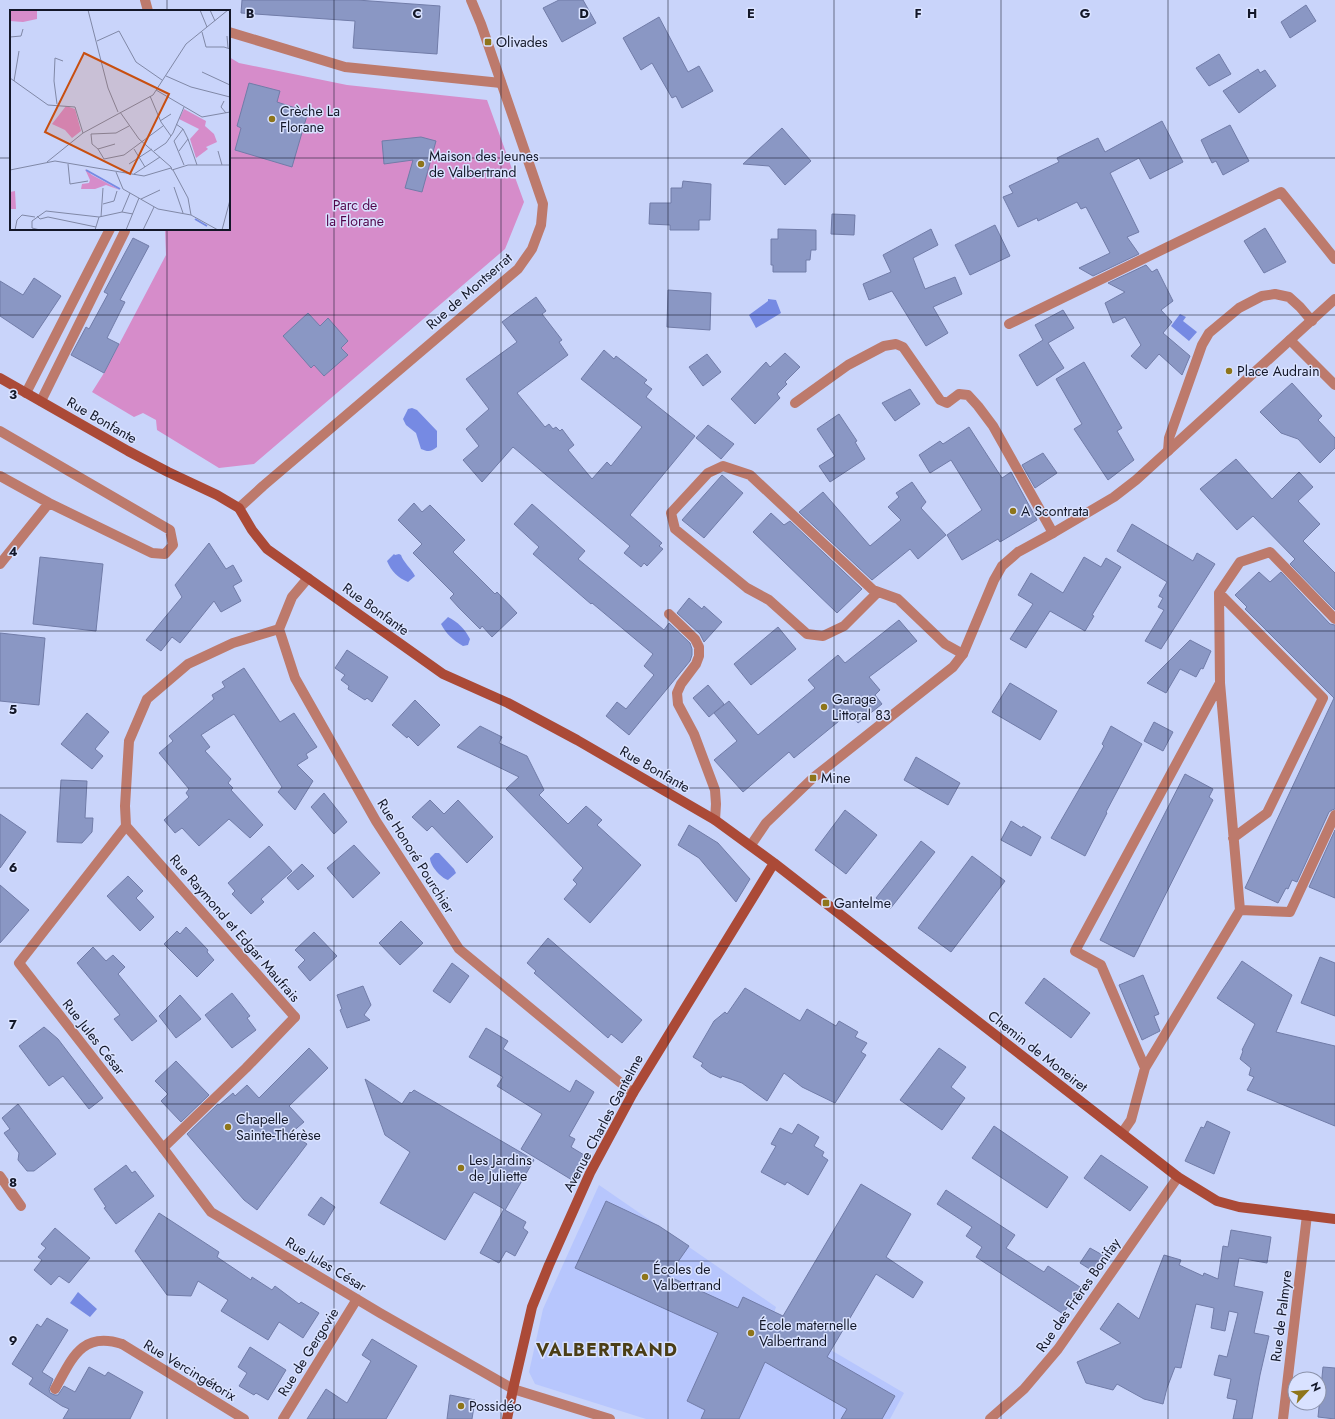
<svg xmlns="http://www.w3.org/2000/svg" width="1335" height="1419" font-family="Jost,sans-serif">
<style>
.built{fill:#b7c6fd}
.green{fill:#d68cca}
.water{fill:#768ae3}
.building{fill:#8a97c4;stroke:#717ca8}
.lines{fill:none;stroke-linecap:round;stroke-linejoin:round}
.lane{stroke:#bd7a6c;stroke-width:10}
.street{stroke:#bd7a6c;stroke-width:10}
.secondary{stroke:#ab4a37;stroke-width:10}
.grid{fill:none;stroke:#131728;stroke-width:1;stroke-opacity:0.55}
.poi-dot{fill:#8e751a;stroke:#d9e2ff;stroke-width:1.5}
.labels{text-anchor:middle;stroke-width:3;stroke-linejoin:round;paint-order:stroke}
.poi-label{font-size:14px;fill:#131728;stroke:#d9e2ff;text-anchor:start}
.park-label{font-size:14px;fill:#52054b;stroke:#d9e2ff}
.street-label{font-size:14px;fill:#131728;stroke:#d9e2ff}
.district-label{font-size:18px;font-weight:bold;letter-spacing:1px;fill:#4b3e16;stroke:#d9e2ff}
.inset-river{fill:none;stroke:#768ae3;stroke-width:2}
.inset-road{fill:none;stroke:#8088a6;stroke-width:1}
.view{fill:#c84f10;fill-opacity:0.15;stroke:#c84f10;stroke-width:2}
.inset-edge{fill:none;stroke:#131728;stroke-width:2}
.grid-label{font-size:13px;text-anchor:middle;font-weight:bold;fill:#131728;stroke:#d9e2ff;stroke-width:3;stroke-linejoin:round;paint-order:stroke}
</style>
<rect width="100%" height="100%" fill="#c9d4fa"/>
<path class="built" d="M599,1185l177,122 -3,9 131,77 -14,26h-244l-111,-35 -6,-12 14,-63z"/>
<path class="green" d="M229,57l10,6 108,22 140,15 37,102 -19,47 -251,215 -35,4 -62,-38 -1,-10 -13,-7 -9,4 -42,-25 12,-19 62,-118 -1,-26h64z"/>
<path class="water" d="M768,299l8,1 5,13 -25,15 -7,-13 19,-14z
M1180,314l6,3 -3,4 14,11 -8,9 -18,-15z
M412,408l5,2 20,21v16c-6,5 -9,5 -16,2l-5,-16 -10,-8 -3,-6 5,-10z
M394,554l1,1 4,-1 2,1c2,7 10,13 14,21l-7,6c-10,-4 -17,-11 -21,-21z
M448,617c10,5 17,12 22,22l-2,6 -5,1c-10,-6 -17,-12 -22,-22z
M435,853h4l15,16 2,4 -8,7c-7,-2 -18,-14 -18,-22z
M78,1292l19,17 -7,8 -20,-14z"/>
<path class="building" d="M242,0h115l83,6 -3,48 -84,-6 2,-27 -114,-8z
M559,0h24l13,23 -34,19 -19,-34z
M1306,5l10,16 -26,17 -9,-16z
M659,17l29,55 11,-6 14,25 -31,17 -6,-12 -4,2 -20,-35 -11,7 -18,-32z
M1219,54l12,20 -22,12 -13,-18z
M1258,69l2,4 5,-3 11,16 -37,27 -16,-22z
M249,83l31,8 -3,11 31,10 -16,55 -57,-17 6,-22 -4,-2z
M1162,121l21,41 -33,17 -11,-21 -29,15 29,59 -12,5 12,17 -46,22 -14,-8 31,-15 -24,-46 -5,2 -4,-7 -39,19 -1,-3 -19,9 -15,-30 10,-4 -4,-7 50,-24 -2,-4 41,-20 7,14z
M1230,125l19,36 -26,14 -7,-14 -4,2 -11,-23z
M782,128l29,33 -26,24 -16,-19 -26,-2z
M421,137l15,4 -14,51 -17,-4 8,-28 -29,4 -2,-23z
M683,181l28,3 -1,36h-11v10h-29v-5l-21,-1 1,-21h21v-15h11z
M832,214l23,1 -1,20 -23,-1z
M995,225l15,31 -40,19 -15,-30z
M1265,228l21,34 -22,11 -20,-32z
M778,229l38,1v20h-5l-1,10h-4v12h-33v-7h-2v-26h7z
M931,229l7,16 -25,13 12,31 30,-12 7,17 -29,13 15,26 -22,13 -34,-55 -23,9 -6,-16 28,-12 -8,-17z
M133,238l16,8 -29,54 5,2 -18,36 12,6 -15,29 -33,-18 15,-28 3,2 19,-35 -4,-2z
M1146,265l6,7 5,-3 16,32 -12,9 11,12 -9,11 27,23 -8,19 -23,-21 -13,15 -15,-13 10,-11 -16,-28 -12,6 -8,-20 20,-11 -17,-9z
M34,278l27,18 -28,42 -33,-22v-35l23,14z
M668,290l43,3 -1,37 -43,-3z
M536,297l10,14 -4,3 20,26 -3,2 9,13 -51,38 28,34 4,-3 4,5 3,-2 4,4 2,-2 12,16 -6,5 24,29 15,-17 4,4 31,-39 -61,-48 23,-29 10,9 2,-3 31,24 -3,3 8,6 -6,8 49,39 -65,79 32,28 -3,3 4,3 -16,17 -3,-3 -3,4 -17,-14 6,-7 -117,-99 -31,35 -19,-22 16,-14 -13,-17 23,-20 -23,-30 51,-37 -15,-20z
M1063,310l11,18 -26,15 16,25 -27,18 -18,-31 24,-15 -8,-15z
M308,313l12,13 8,-8 20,23 -7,7 7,7 -24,21 -10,-11 -3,3 -28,-32z
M785,353l15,14 -15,15 2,2 -10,10 3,4 -25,26 -24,-25 35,-37 4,5z
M707,354l14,18 -18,14 -14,-19z
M1084,362l38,66 -5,3 17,29 -26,20 -34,-51 8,-5 -26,-45z
M1292,383l30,33 -4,4 17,18v10l-15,15 -22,-24 -17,-6 -21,-21z
M910,389l10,15 -25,17 -13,-18z
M839,414l18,27 -2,1 10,17 -35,23 -11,-16 16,-10 -18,-27z
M708,425l26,19 -13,15 -25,-21z
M969,427l33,51 9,-6 26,48 -37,22 -2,-3 -36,21 -15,-25 35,-25 -31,-50 -21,13 -11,-18 21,-14 3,3z
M1043,453l14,20 -22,15 -13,-23z
M1236,459l36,40 27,-27 14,15 -15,14 22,23 -17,17 32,32v37l-45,-46 5,-5 -42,-43 -16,14 -37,-41z
M722,475l21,18 -39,45 -22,-18z
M912,482l14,20 -5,6 25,27 -28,24 -8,-10 -38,31 -73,-68 24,-20 47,54 31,-26 -13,-13 11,-10 -3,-4z
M414,503l8,9 8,-7 35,35 -12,12 42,42 2,-2 20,21 -25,24 -10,-11 -2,3 -21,-21 -9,-10 4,-4 -41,-41 9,-9 -24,-24z
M532,504l53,47 -7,8 86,71 5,-7 21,20 2,6v6l-2,6 -61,74 -23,-19 11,-14 9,7 28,-34 -10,-9 9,-12 -61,-51 -1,1 -58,-50 6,-7 -25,-23z
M771,513l13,12 6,-4 72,68 -25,24 -84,-81z
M1132,524l61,37 4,-8 18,11 -54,85 -16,-8 19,-31 -6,-3 5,-9 -4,-2 8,-14 -50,-31z
M209,543l17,26 7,-4 9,16 -9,5 8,15 -20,11 -7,-11 -34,42 -8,-6 -11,14 -15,-11 36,-43 -7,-12z
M40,557l63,7 -7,67 -63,-7z
M1084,557l17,10 5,-9 15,9 -29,48 2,1 -9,15 -35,-20 -24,37 -16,-9 23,-35 -15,-9 13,-22 32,20z
M1259,572l11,10 11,-10 49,52 5,1v184l-3,1 -3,2 -32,70 -5,-2 -4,9 -2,-1 -8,15 -33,-15 89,-190 -89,-89 2,-2 -12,-12z
M689,598l13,11 2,-3 18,16 -18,20 -4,-8 -23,-21z
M899,620l18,21 -48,36 11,13 -5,5 7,9 -24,19 -8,-11 -56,46 -5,-6 -46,40 -29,-32 23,-19 -23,-28 15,-12 29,34 57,-47 -7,-8 30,-25 7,8z
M778,627l18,22 -45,36 -17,-21z
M0,633l45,5 -6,67 -39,-4z
M1190,640l21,11 -8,18 -2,-1 -5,9 -16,-8 -14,24 -19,-10z
M347,650l41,27 -16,25 -5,-4 -2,2 -17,-11 1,-3 -8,-6 4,-5 -10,-7z
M244,668l36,54 14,-9 23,34 -11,7 2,4 -11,7 16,16 -18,29 -17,-18 4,-5 -48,-73 -33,21 9,12 -5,4 26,28 -3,4 5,5 -2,2 32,35 -13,13 -21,-19 -30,27 -17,-18 -7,5 -11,-13 25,-23 -3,-4 3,-4 -30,-36 14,-12 -4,-5 45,-37 -2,-4 13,-8 -3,-5z
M1010,683l47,28 -17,29 -48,-28z
M708,685l16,19 -15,13 -16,-19z
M415,700l25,25 -22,21 -10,-10 -1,2 -15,-13z
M87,713l22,19 -14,17 8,7 -11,13 -31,-25z
M1154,722l19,10 -10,19 -19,-10z
M480,726l22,11 -3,6 28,13 17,34 -5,5 29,29 18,-18 16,14 -5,5 44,40 -51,58 -26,-24 13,-15 -4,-4 10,-12 -77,-79 13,-12 -62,-30z
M1111,726l31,18 -36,68 1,1 -22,43 -34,-18 53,-92 -2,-2z
M916,757l44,26 -12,22 -44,-25z
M1185,774l28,15 -4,8 4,3 -79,157 -34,-17z
M61,780l26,1 -2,37h8l-1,14 -10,11 -25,-1z
M324,793l23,29 -13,12 -23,-27z
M430,800l14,14 14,-14 35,37 -26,26 -35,-37 -5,5 -15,-14z
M845,810l32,25 -31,39 -31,-24z
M0,814l26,18 -26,36z
M1011,821l11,7 1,-2 18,11 -10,19 -30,-16z
M689,825l29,18 32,36 -14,23 -37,-44 -21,-13z
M1335,830v68l-26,-11z
M921,841l14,11 -45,57 -14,-11z
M354,845l26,28 -27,25 -26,-30z
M269,846l23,25 -31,28 3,3 -13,12 -19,-20 3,-3 -7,-8z
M972,856l33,25 -54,71 -33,-24z
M302,864l12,12 -16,14 -11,-12z
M128,876l15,15 -7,7 18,19 -14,14 -33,-35z
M0,885l29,25 -29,33z
M401,921l22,22 -23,22 -21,-22z
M186,927l22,23 -1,2 7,8 -17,17 -33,-33 13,-13 3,3z
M314,932l23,24 -27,25 -12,-14 7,-7 -10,-10z
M548,938l94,82 -20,23 -11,-9 -3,4 -74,-65 2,-2 -9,-8z
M93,947l13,14 7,-6 12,12 -7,7 39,47 -25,20 -18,-22 6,-4 -43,-52z
M1320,957l15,6v53l-34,-13z
M1242,961l50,34 -16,37 59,14v80l-88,-36 7,-13 -5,-2 2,-7 -11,-9 3,-8 -1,-1 13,-26 -38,-26z
M452,963l17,13 -19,27 -17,-12z
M1143,975l16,39 -5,2 6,15 -18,9 -23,-55z
M1044,978l46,35 -19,25 -46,-35z
M363,986l8,19 -7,10 6,5 -23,8 -7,-18 2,-1 -5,-14z
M745,988l55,33 7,-12 29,17 3,-5 19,11 -3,5 12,6 -6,9 5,3 -31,48 -33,-16 -18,-14 -17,28 -25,-18 -20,-7 -1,2 -11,-5 -9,-7 2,-3 -10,-6 21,-36 11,-9 2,2z
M232,993l18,23 -3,2 9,12 -24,18 -27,-33z
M180,995l21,24 -25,19 -17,-22z
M44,1027l14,12 45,59 -14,11 -26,-33 -14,10 -30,-40z
M486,1028l22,13 -5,8 67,43 6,-12 18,12 -25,44 6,3 -4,8 13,8 -12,25 -51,-31 21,-35 -45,-28 6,-9 -34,-20z
M309,1048l19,20 -39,38 15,16 -13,11 16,11 -50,66 -13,-10 -57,-66 31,-30 1,1 14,-12 2,3 12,-11 12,13z
M939,1048l27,19 -15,20 14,11 -23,32 -42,-30z
M176,1061l33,34 -28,27 -20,-21 7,-7 -13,-13z
M365,1079l37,25 8,-12 1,1 3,-3 120,70 -29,50 21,12 -3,6 5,4 -13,24 -9,-5 -7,12 -19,-10 24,-44 -30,-17 -29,48 -65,-37 30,-51 -25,-17z
M18,1104l38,50 -22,17h-7l-9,-11 1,-7 -15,-20 6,-4 -8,-11z
M1207,1121l23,11 -16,42 -29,-13 16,-34 3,1z
M798,1124l21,13 -5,9 10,6 -2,4 6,4 -20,35 -21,-13 -2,3 -24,-13 15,-26 -5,-2 9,-16 12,6z
M994,1126l74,51 -21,31 -75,-50z
M1101,1155l47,32 -18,24 -46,-33z
M126,1165l6,8 3,-2 19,25 -38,28 -12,-16 2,-1 -12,-18z
M861,1184l50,30 -25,43 37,25 -10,16 -37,-24 -49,83 68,39 -13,23h-41l6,-10 -82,-47 -26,57h-38l4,-9 -18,-9 31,-68 -143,-65 31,-67 53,25 30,20 -21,30 70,32 5,-11 40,19z
M946,1190l69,45 -9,13 38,24 4,-6 32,21 -17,27 -87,-57 6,-10 -16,-11 6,-9 -35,-23z
M321,1197l14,10 -11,18 -16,-10z
M159,1213l60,39 -2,5 34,23 1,-3 20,13 3,-4 24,18 2,-2 18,11 -16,25 -24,-16 -11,18 -47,-29 7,-11 -30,-19 -7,15 -24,-1 -32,-44z
M55,1228l35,30 -21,25 -10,-7 -8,9 -17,-15 8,-10 -4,-3 8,-9 -5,-4z
M1231,1230l40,7 -4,26 -28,-5 -5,28 29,6 -9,41 15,3 -9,39 -8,44h-19l4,-19 -10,-2 4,-19 -17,-4 5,-20 8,2 11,-44 -9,-2 -4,20 -14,-3 3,-20 -18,-4 -15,64 -6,-1 -8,21 -4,16 -19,-5 -27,-15 -4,6 -27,-7 -9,-21 44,-19 -21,-14 18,-26 21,16 25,-64 17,5 -2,5 24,11 1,-3 14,6 5,-33 5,1z
M1090,1248l16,9 -10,16 -16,-10z
M47,1318l21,12 -26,42 11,7 -4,10 1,4 5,2h3l6,-9 11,6 14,-25 16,9 3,-4 35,20 -13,27h-67l6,-10 -7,-3 -33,-22 4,-6 -21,-14 25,-40 4,3z
M372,1339l45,27 -31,53h-79l19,-30 21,14 24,-42 -9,-6z
M250,1347l36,23 -18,30 -12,-7 -2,2 -15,-9 8,-13 -9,-6z
M1323,1367l12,1v51l-17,-2z
M450,1395l25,5 -3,19h-25z"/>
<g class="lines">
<path class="lane" d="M145,0l3,11
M229,32l116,35 156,16
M1009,324l272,-132 54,67
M1290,340l45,45
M26,393l84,-164
M41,401l84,-170
M795,403l53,-38 36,-19 12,-2 7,3 37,53 7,3 12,-9 9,1 10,11 15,20 60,107
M0,431l170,99 3,15 -8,9 -13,-1 -103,-50 -49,-27
M1168,451l1,-13 33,-93 7,-12 30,-25 23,-12 13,-2 14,3 11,10 12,14
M0,564l49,-61
M878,592l-34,34 -21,10 -16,-2 -38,-34 -22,-12 -72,-59 -4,-16 37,-40 15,-7 27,9 123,115 25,9 47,45 18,10
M1219,593l104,105 -56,115 -34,25
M669,614l26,25 4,8v9l-3,8 -15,20 -4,9 1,11 16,30 21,56 1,14 -1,16
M1220,683l20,227
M1145,1068l-44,-103 -26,-14 145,-268 -1,-90 21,-31 30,-10 65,67
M1122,1133l9,-13 14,-52 95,-158 50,2 45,-97
M163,1148l83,-80 49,-51
M0,1176l21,30
M55,1389c17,-30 26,-58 67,-45"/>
<path class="street" d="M239,508l24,-22 255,-217 14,-20 9,-24 2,-21 -62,-180 -10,-24
M308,578l-16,19 -13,32 16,49 81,143 83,128 174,144
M279,629l-46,14 -45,21 -41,35 -18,42 -4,65 1,20 -107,137 144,185 48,64 169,101 133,76 97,30
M126,826l169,191
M751,845l15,-22 47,-45 140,-111 10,-13 31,-74 8,-14 16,-14 35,-19 61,-36 22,-17 199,-181
M122,1344l122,75
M283,1419l74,-120
M990,1419l34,-30 34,-40 120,-172
M1283,1419l24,-204"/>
<path class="secondary" d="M0,378l128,73 40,21 49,23 22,13 13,22 15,19 176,125 65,29 69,37 138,80 59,43 404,314 39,24 22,6 96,12
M507,1419l6,-30 19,-82 17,-42 41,-92 43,-80 141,-230"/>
</g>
<path class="grid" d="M167,0v11M334,0v1419M501,0v1419M668,0v1419M834,0v1419M1001,0v1419M1168,0v1419M0,158h11M229,158h1106M167,229v1190M0,315h1335M0,473h1335M0,631h1335M0,788h1335M0,946h1335M0,1104h1335M0,1261h1335"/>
<g class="poi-dot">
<rect x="484" y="38" width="8" height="8" rx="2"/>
<circle cx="272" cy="119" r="4"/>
<circle cx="421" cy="164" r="4"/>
<circle cx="1229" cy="371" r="4"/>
<circle cx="1013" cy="511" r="4"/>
<circle cx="824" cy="707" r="4"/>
<rect x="809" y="774" width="8" height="8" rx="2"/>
<rect x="822" y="899" width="8" height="8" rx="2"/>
<circle cx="228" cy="1127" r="4"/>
<circle cx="461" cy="1168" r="4"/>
<circle cx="645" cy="1277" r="4"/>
<circle cx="751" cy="1333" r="4"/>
<circle cx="461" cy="1406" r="4"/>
</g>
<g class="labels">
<g class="poi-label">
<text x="496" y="47">Olivades</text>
<text x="280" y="116">Crèche La<tspan x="280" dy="16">Florane</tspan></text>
<text x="429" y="161">Maison des Jeunes<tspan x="429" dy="16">de Valbertrand</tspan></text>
<text x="1237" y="376">Place Audrain</text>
<text x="1021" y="516">A Scontrata</text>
<text x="832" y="704">Garage<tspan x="832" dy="16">Littoral 83</tspan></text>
<text x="821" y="783">Mine</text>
<text x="834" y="908">Gantelme</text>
<text x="236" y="1124">Chapelle<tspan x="236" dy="16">Sainte-Thérèse</tspan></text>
<text x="469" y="1165">Les Jardins<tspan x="469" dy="16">de Juliette</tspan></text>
<text x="653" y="1274">Écoles de<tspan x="653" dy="16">Valbertrand</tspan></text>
<text x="759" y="1330">École maternelle<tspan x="759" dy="16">Valbertrand</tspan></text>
<text x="469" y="1411">Possidéo</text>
</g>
<g class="park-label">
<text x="355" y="210">Parc de<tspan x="355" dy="16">la Florane</tspan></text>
</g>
<g class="street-label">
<text transform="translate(469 291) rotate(-41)" y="5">Rue de Montserrat</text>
<text transform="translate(102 420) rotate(30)" y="5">Rue Bonfante</text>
<text transform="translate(376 609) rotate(36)" y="5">Rue Bonfante</text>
<text transform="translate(655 769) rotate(30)" y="5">Rue Bonfante</text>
<text transform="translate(416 856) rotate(58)" y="5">Rue Honoré Pourchier</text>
<text transform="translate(235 928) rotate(49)" y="5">Rue Raymond et Edgar Maufrais</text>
<text transform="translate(94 1037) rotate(52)" y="5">Rue Jules César</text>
<text transform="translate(1038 1051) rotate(38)" y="5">Chemin de Moneiret</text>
<text transform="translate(603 1123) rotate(-62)" y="5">Avenue Charles Gantelme</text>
<text transform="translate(326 1264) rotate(31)" y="5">Rue Jules César</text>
<text transform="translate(1078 1295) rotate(-55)" y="5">Rue des Frêres Bonifay</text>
<text transform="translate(1281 1316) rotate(-83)" y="5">Rue de Palmyre</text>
<text transform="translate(308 1352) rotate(-58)" y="5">Rue de Gergovie</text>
<text transform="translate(190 1370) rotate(31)" y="5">Rue Vercingétorix</text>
</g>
<g class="district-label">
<text x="607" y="1356">VALBERTRAND</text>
</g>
</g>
<g transform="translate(10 10)">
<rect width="220" height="220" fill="#c9d4fa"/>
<path d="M0,0h27v9l-14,3 -13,-1zM56,96l9,3 6,22 -9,7 -7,-8 -13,-6zM174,99l22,12 -1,5 9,8 3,8 -11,5 2,2 -12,9 -6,-19 9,-10 -20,-10zM75,159l7,6 28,15 -14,-5 -11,4h-14l1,-5 7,-1 1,-3zM5,181l1,18h-6v-17z" fill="#d68cca"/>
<path class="inset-river" d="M76,160l34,19M185,209l12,7"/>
<path class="inset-road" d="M78,0l20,78 10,24M190,0l7,17M200,0l5,11M192,22l4,15h18l6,2M217,26l1,12M0,27l11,-1 2,-7M87,31l22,-10 17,31 26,18M192,62l28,13M156,66l25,11 39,10M0,68l38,27 27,2 8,26M4,71l5,-30M146,80l46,27 28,-5M140,86l11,26 10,14M214,91l-3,6 5,6M47,94l-3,-23 1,-23 8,3M110,102l19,27 32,28M150,111l11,-7M166,114l7,5 5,10 9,26M173,119l-9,12 10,24M81,124l1,10 6,5 6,10 20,-4 39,-29M81,124l25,-1 13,-7M88,139l17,-5M124,139l11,18M144,141l12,-8 7,-10 11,-26M169,141l9,-12M208,141l4,14M37,152l36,-29 70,-38 33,-51 42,-34M58,154l2,20 18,-3M119,154l23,-15M161,157l1,3 16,-5h42M0,160l45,-9 89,15 27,-8M163,160l15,28 3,17M106,162l7,17 35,20 33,6 27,15M124,164l26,-17M164,177l9,26M120,183l-8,19 11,2M131,189l19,-9M93,194l11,-3 3,-10M27,206l3,3 8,-2 48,10M91,207l2,-29M5,220l2,-10 5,-5 13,2M30,220l-8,-2v-7l14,-10 53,6 23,-5M85,220l4,-13M116,220l13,-32M133,220l11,-23M212,220l8,-30"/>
<path class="view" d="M74,43l85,41 -39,80 -85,-42z"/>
<rect width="220" height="220" class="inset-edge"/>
</g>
<g class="grid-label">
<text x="250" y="18">B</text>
<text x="417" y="18">C</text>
<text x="584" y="18">D</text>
<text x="751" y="18">E</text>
<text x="918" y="18">F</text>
<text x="1085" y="18">G</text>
<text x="1252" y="18">H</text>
<text x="13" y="399">3</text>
<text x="13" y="556">4</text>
<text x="13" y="714">5</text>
<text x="13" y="872">6</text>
<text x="13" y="1029">7</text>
<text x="13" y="1187">8</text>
<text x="13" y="1345">9</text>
</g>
<g transform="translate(1307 1391) rotate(64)"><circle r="19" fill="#d9e2ff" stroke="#8a91a9"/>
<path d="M0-3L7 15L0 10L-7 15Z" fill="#8e751a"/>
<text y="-6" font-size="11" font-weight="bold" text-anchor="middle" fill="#131728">N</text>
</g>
</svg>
